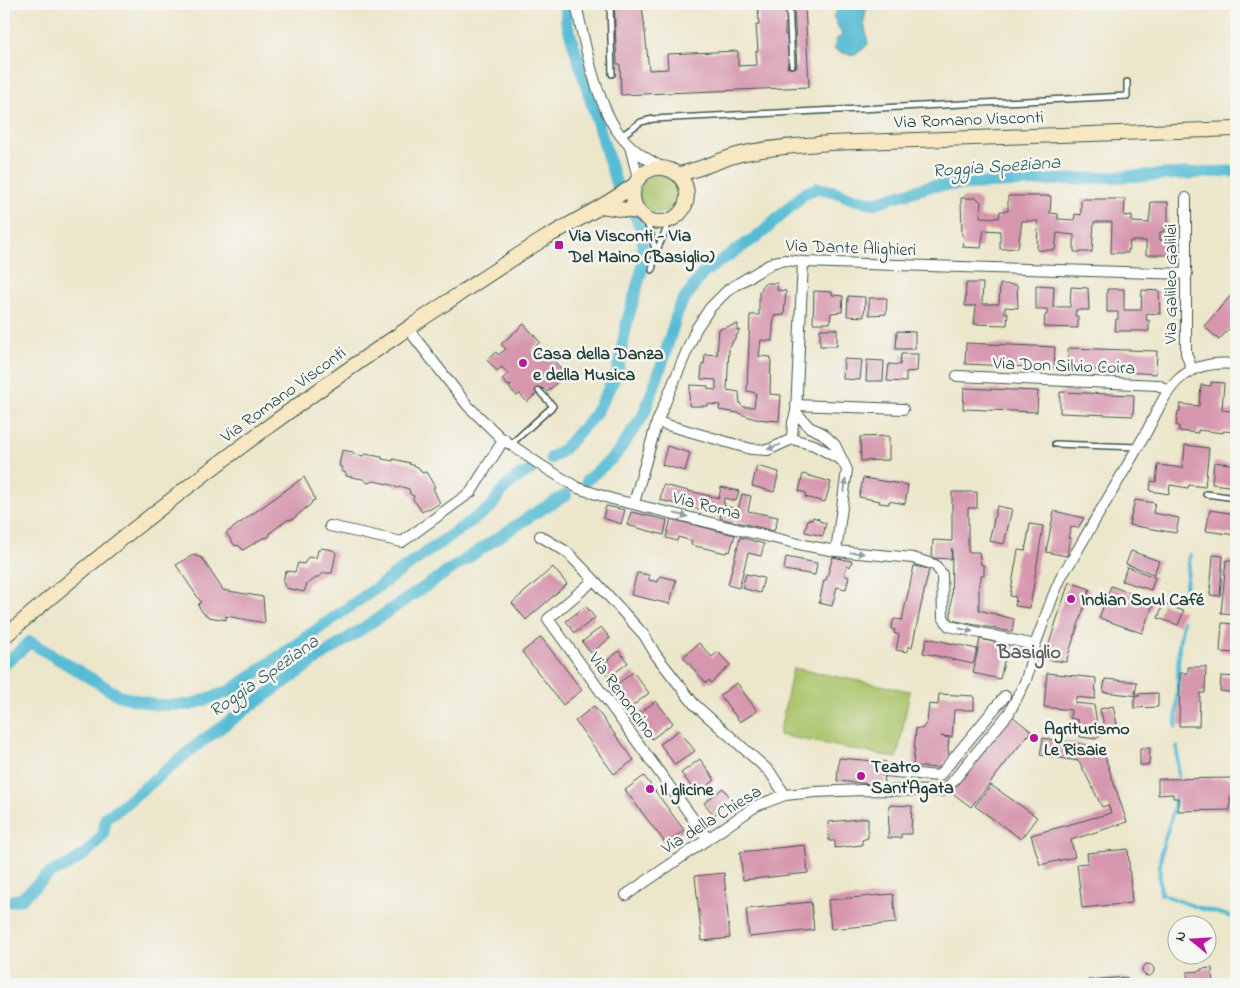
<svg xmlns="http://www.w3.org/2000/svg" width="1240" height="988" font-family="'Indie Flower',sans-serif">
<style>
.green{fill:#aac46a;stroke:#64804f}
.water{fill:#56bcd4;stroke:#3a7c84}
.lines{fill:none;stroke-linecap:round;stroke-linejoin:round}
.stream{stroke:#56bcd4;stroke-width:4}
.canal{stroke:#56bcd4;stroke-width:12}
.building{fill:#d696ae}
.lane-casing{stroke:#3e564b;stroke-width:8}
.street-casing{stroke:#3e564b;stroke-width:12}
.secondary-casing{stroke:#3e564b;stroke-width:16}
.lane{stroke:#fff;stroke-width:5}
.street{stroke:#fff;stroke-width:10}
.secondary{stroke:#f7e8c3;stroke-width:14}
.oneway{fill:#8f9e9a}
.poi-dot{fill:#b5179e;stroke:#f6f6f2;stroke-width:2}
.labels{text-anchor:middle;stroke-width:5;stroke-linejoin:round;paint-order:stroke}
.street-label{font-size:18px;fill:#1f3d34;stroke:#f6f6f2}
.poi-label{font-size:18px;font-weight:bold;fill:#1f3d34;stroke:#f6f6f2;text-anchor:start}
.water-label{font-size:19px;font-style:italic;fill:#2d5d5c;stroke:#f6f6f2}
.quarter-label{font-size:20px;font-weight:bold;fill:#5f5c5f;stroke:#f6f6f2}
</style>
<rect width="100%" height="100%" fill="#f6f6f2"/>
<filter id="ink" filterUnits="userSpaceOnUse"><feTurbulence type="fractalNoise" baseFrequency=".02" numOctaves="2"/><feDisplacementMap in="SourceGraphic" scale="10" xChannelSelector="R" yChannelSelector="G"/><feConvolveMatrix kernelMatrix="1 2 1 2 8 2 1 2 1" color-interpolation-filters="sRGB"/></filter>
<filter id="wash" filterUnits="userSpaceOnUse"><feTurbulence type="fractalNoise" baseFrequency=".0096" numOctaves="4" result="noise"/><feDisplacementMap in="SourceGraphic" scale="20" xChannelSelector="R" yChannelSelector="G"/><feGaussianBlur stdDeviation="1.12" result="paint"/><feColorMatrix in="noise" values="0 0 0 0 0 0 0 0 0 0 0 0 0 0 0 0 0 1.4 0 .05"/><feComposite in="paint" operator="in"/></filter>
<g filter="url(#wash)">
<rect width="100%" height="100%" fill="#ece6cb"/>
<path class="green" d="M640 194a19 19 0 1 1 38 0a19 19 0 1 1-38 0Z
M793,668l117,23 -13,67 -118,-23z"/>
<path class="water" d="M843,4h24l-3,18 4,22c-12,14 -19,12 -34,5l2,-9 6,-5 -9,-19z"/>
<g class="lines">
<path class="stream" d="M1185,594l5,-39
M1176,727l3,-81 4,-25
M1177,747l1,29
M1175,799c-1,18 -10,34 -13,51 -3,15 -3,29 -1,44l35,13 40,11"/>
<path class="canal" d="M566,4v16l50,163
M551,458l13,-9 31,-35 22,-40 10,-52 15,-53 1,-37 -13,-26
M587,480l28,-24 28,-40 19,-52 17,-57 24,-34 59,-40 43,-40 12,-5 19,4 17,7 21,4 57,-17 305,-15
M4,665l26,-23 90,54 36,9h34l40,-14 261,-184c12,-18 19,-28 39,-36
M4,902l17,-3 29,-26 18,-8 17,-11 18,-19 3,-18 10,-6 86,-70 112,-80 218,-146 34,-20"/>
</g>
<g id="blocks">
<path class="building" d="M614,4h28l7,66 19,-1 -1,-15 71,-3v15l19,-1 -1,-14h2l-2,-26h3l-1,-21h28l1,19h-2v12h2l2,23 -2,10 10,-1 -3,-63h11l4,83 -188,8 -1,-31h-3z
M659,4h62l1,2 -43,2v-2l-20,1z
M1008,196h43l-1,17 8,1v5l16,1 1,-6 6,1v-16h44l-1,17 8,-1v7l17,1 2,-21h17v23l-4,1v6h-4v8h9l-1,15h-22v-14h-16l-2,12h-17l1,-31h-18l-2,30h-18v-17l-17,-2 -2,17h-18l1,-29h-16l-4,27 -18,1v-18l-16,-1 -3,18 -18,-1 1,-11 -2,-1 -1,-37h16l4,4 -1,15 19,1 1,-7h8z
M767,283h10v7l9,1 -2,24 -10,1 -2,25 -11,-1 -2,16 12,1 -1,37 11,1 -2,26 -24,-2 -17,-6 -19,-3 1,-5 -13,-1v2h-18l1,-21 18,1v3l8,1v-10l-15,-1 1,-15h2l1,-10 12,1 2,-26 19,-5 -1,7 3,-1 -11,18 -2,42 12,2 1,12 4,3h10l2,-14 -9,-2 3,-76h9v-24h3v-5z
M966,283h17l-1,21h17l1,-20 17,1 1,23 -13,-1v6h3l-1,12 -33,-1 2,-18h-11z
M1036,285l18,1 -1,21h17l1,-20 17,1 1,22h-13l-1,6h3v12l-34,-1 1,-12h2v-6h-11z
M1107,289h17v21h17l1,-20 17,1 1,23 -13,-1 -1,7h3v11h-34l1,-12h2v-7h-11z
M814,291l18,1v3l11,1 -1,16 -11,1 -1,10h-17z
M1235,291l1,30 -17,19 -15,-14z
M848,296l17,1 -1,20 -17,-1z
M869,298h18l-1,16 -17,1z
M524,324l16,18 -9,8 5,5 7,-6 23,25 -19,18 -4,-4 -16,14 -7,-8 -3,2 -8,-9 3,-2 -1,-1 -3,2 -6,-7 6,-5 -6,-7 -5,4 -10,-11 9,-8 2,3 8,-6 -5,-5z
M820,329h17v17h-17z
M897,331l18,1v17h-19z
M966,343l89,4 -1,21 -89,-4z
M1068,348l89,3 -1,23 -89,-6z
M901,354h17l-1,17 -11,1v10l-19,-1 2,-17 11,1z
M844,359l18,1 -2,20 -17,-1z
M867,360l17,1 -1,20h-17z
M1211,382l13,1 -2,27 9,1 1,-2h4v23l-13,-1v2l-25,-3v3l-19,-2v-5l-3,-1 2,-14h2v-7l19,2 2,-21 10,1z
M964,388l74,3 -1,21 -74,-3z
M1060,392l74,3 -1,21 -73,-3z
M889,436v24l-28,1 -1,-24z
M1185,445l24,3 -4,39 -16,-2 -1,3 -18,-3 -1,9 -19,-3 1,-10 5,1 2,-17 25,3z
M667,446l23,7 -5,18 -23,-6z
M342,450l11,2v2l11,2 1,-2 17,3v2l11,2v-2l17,4 -1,1 9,3 4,6 4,-1 9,15 -2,1 7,15 -11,7 -1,-2 -6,4 -9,-13 1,-3 -4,-2 -1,-5 -7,-2 -5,1 -5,-3 -18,-4 -6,2 -5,-4 -17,-3v-3l-5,-2 1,-4 -3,-1z
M1214,462l22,3v22l-24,-3z
M757,466l22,6 -5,20 -22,-6z
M803,474l28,8 -6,20 -20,-5 1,-4 -7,-2z
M304,477l9,17 2,6 -3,1 -1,3 -18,15 -6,1 -16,12 -2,5 -6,1 -20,12 -5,-5 -3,1 -9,-13z
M863,478l45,7 -3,19 -16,-3v3l-10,-1 1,-2 -21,-4z
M663,485l56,13 2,-11 18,4 -3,10 -12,-3 -1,5h2l-1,3 14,3 4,-15 9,2 -3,15 30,6 -4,14 -54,-13 1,-3 -61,-15z
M952,492h25v16h-9v44h11l2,13h3v10h-3v6h-2v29l35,9 -2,13 -61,-12 1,-72 -1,11 -19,-1 1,-18 19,1z
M1135,500l20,3 -2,10 26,5 -3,15 -47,-8z
M606,506l19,4 -4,14 -18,-6z
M997,506l15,3 -8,35 -15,-3z
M1210,510l26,4v21l-30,-4z
M1054,511l30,7 -6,10 -7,-1 -3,11h2l-3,18 -21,-4z
M631,512l36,8 -3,15 -37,-10z
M813,517l6,2v2l7,2 -3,13 -18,-4 3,-13 4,1z
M671,519l64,16 -5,17 -3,-1 -1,2 -35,-8 1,-4 -14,-4 -1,4 -11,-3z
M1030,524l13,2 -13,82 -15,-2 1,-9 -6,-1 8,-46 7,1z
M740,537l24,7 -3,12 -13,-3 -9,35 -11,-3z
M321,548l12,2 3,3 -4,20h-8l-17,11 -3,8 -18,-4 -3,-5 2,-11 2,1v-2l8,1 3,-9 6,1 4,-7 8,1 2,-8h2z
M1131,551l28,10 -5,13 -28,-10z
M193,555l9,3 21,32 40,7 2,26 -39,-7v4l-17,-3 -6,-4 -5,-8 3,-3 -25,-37z
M1213,555l10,1 -3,40 -10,-1z
M786,557l31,6 -2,12 -31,-5z
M833,557l19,4 -2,6 -3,-2 -3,10 5,2 -3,12 -9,-2 -5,19 -13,-3 5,-23h2z
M1226,560l10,1v53l-15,-1z
M914,566l15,3 -17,78h-4l-1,5 -11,-2 3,-15 -5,-2 1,-3 -4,-1 3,-10 8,1z
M553,567l14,17 -41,36 -14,-17z
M1127,567l28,10 -4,13 -29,-9z
M637,573l12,2v5l9,2 2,-6 16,4 -6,24 -39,-9z
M746,574l18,4 -4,15 -18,-5z
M1069,582l21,7 -24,73 -22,-3z
M1111,586l43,16 -12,31 -43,-15z
M1163,604l21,7 -6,14 -20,-7z
M586,606l9,12 -20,15 -9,-12z
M1222,623l14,1 -2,29 -14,-1z
M601,627l9,11 -19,15 -9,-11z
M541,637l41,53 -19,15 -41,-53z
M927,638l50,11 -4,15 -50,-11z
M980,639l28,6 -8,34 -27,-6z
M699,643l13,14 6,-5 12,13 -19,18 -2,-3 -3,3 -23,-26z
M619,651l9,12 -19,14 -9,-11z
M1188,667h18l-1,26h-5l-1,33h-20l1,-53h8z
M633,672l16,21 -19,15 -15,-22z
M1047,673l49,5 -1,21 -19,-2 -1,6 19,2 5,30 -3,4 -16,-2 -2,-17 -8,-2 1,-8 -27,-3z
M1221,676l15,1v16l-16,-2z
M1105,679l32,3 -2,12 23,-1v14l-24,1v-9h1l1,-3h4l-37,-4z
M737,683l20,28 -17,11 -20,-27z
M939,694l35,2v14h-20l-2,27 -11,-1 8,2 -1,10 1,7 -7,12 -4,1 -25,-2 3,-38 6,1 5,-7 2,-18 9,1z
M656,701l17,22 -21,16 -17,-23z
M594,706l40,54 -20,14 -39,-53z
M1113,706l5,23 -12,3 -6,-23z
M1012,716l19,15 -60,76 -20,-15z
M679,730l16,21 -20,14 -15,-21z
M1043,738l59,10 25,74 -56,18 4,17 -35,8 -9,-30 80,-22 -3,-8 -6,2 -23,-46 -39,-6z
M1140,748h10l-1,17h-9z
M839,758l47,4 -2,23 -47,-4z
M700,759l15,21 -18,14 -16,-21z
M644,776l40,54 -18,14 -41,-54z
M1236,778v19h-6v13l-52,1v-13h-5v-4l-15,1v-16z
M991,785l46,32 -16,22 -46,-33z
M723,788l9,12 -18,15 -10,-12z
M889,805l23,1 -1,28h-10v4h-13z
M868,818v20l-6,2v5l-27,3v-7h-6l-1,-19z
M805,845l3,28 -65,7 -3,-28z
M1128,849l4,54 -50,5 -5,-44 11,-1 -1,-10z
M724,873l6,65 -28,3 -7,-65z
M893,894l3,29 -65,6 -3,-29z
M811,902l3,28 -65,7 -3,-28z
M1142 970a6 6 0 1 1 12 0a6 6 0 1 1-12 0Z
M1212,968l1,16h-25l-1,-12 14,-1v-2z
M1127,977v7h-39v-4z"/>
</g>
</g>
<g filter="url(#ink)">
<use href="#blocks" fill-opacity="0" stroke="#3e564b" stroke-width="1"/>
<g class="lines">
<g class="lane-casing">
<path id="lane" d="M610,4l2,70
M789,4l3,61
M621,136l20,-14 12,-3 474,-23v-14
M646,219l10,33
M652,270l4,-18 14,-31
M511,444l42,-38 -14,-15
M1055,444l82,3
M1206,494l30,4"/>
</g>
<g class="street-casing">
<path id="street" d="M576,4c5,24 10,47 17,71 13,43 26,72 69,92
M630,146l8,32
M1186,198v155l6,17
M408,329l60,77 33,32 38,26 39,24 34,11 191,46 33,6 77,7 22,7 7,9 1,43 6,9 86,19
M957,376l201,9 10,6
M796,405l107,4
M796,412l13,15 13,6 13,12 12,25 -11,81
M657,422l94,27 17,1 24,-11 1,-17 3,-10 7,-150
M792,439l22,6 27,15
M634,503l23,-81 39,-93 14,-21 19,-19 45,-27 12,-2 17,2 384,12
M330,526l72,16 69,-50 33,-53
M540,536l27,16 27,28 50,55 12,20 38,49 76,68 15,23
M594,580l-46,39 159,219
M885,771l54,5 66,-80
M626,895l130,-89 29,-11 30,-3 48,-2 79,1 7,-5 60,-73 17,-33 9,-35 18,-49 9,-21 10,-15c23,-41 48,-81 71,-122 12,-20 19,-43 36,-59 15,-14 37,-17 57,-15"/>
</g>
<g class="secondary-casing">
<path id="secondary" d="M633 195a27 27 0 1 1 54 0a27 27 0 1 1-54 0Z
M679,174c20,-4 38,-13 58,-19 29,-8 63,-9 92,-12l407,-14
M602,206l36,6
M4,637c128,-111 265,-215 406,-310 45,-30 90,-61 137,-90 29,-17 60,-32 87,-52"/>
</g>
<use href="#lane" class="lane"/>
<use href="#street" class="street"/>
<use href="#secondary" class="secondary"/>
</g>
<defs><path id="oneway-solid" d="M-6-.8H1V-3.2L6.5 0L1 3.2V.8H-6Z" transform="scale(1.25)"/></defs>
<g class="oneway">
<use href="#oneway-solid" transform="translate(774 447) rotate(160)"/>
<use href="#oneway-solid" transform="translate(845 486) rotate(-84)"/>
<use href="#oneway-solid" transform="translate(681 515) rotate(14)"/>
<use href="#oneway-solid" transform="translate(857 553) rotate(4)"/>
<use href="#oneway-solid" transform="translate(966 630) rotate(13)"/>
</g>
</g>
<g class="poi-dot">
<rect x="554" y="240" width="10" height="10" rx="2.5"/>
<circle cx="523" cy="363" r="5"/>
<circle cx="1071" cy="599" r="5"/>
<circle cx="1034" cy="738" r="5"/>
<circle cx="861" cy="776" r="5"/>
<circle cx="650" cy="789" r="5"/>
</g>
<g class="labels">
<g class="street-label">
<text transform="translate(969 119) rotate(-2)" y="6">Via Romano Visconti</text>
<text transform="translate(851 247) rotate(2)" y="6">Via Dante Alighieri</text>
<text transform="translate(1170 284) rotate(-90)" y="6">Via Galileo Galilei</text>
<text transform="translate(1064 365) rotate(2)" y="6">Via Don Silvio Coira</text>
<text transform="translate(283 394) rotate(-36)" y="6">Via Romano Visconti</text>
<text transform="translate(707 505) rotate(14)" y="6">Via Roma</text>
<text transform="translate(623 695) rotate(54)" y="6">Via Renoncino</text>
<text transform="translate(711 819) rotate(-32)" y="6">Via della Chiesa</text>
</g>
<g class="poi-label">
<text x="569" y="241">Via Visconti - Via<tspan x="569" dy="21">Del Maino (Basiglio)</tspan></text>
<text x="533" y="359">Casa della Danza<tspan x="533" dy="21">e della Musica</tspan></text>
<text x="1081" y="605">Indian Soul Café</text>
<text x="1044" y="734">Agriturismo<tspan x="1044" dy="21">Le Risaie</tspan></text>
<text x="871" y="772">Teatro<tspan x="871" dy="21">Sant'Agata</tspan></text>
<text x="660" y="795">Il glicine</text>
</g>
<g class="water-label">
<text transform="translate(996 165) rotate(-4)" y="7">Roggia Speziana</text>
<text transform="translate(263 675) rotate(-35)" y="7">Roggia Speziana</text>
</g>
<g class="quarter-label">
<text x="1029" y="658">Basiglio</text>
</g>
</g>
<rect width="1240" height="988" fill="none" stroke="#f6f6f2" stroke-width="20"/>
<g transform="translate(1192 940) rotate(288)"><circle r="24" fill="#f6f6f2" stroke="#a0aca6"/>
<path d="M0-4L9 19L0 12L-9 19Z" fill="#b5179e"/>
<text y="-8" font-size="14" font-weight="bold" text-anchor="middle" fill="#1f3d34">N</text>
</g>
</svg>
